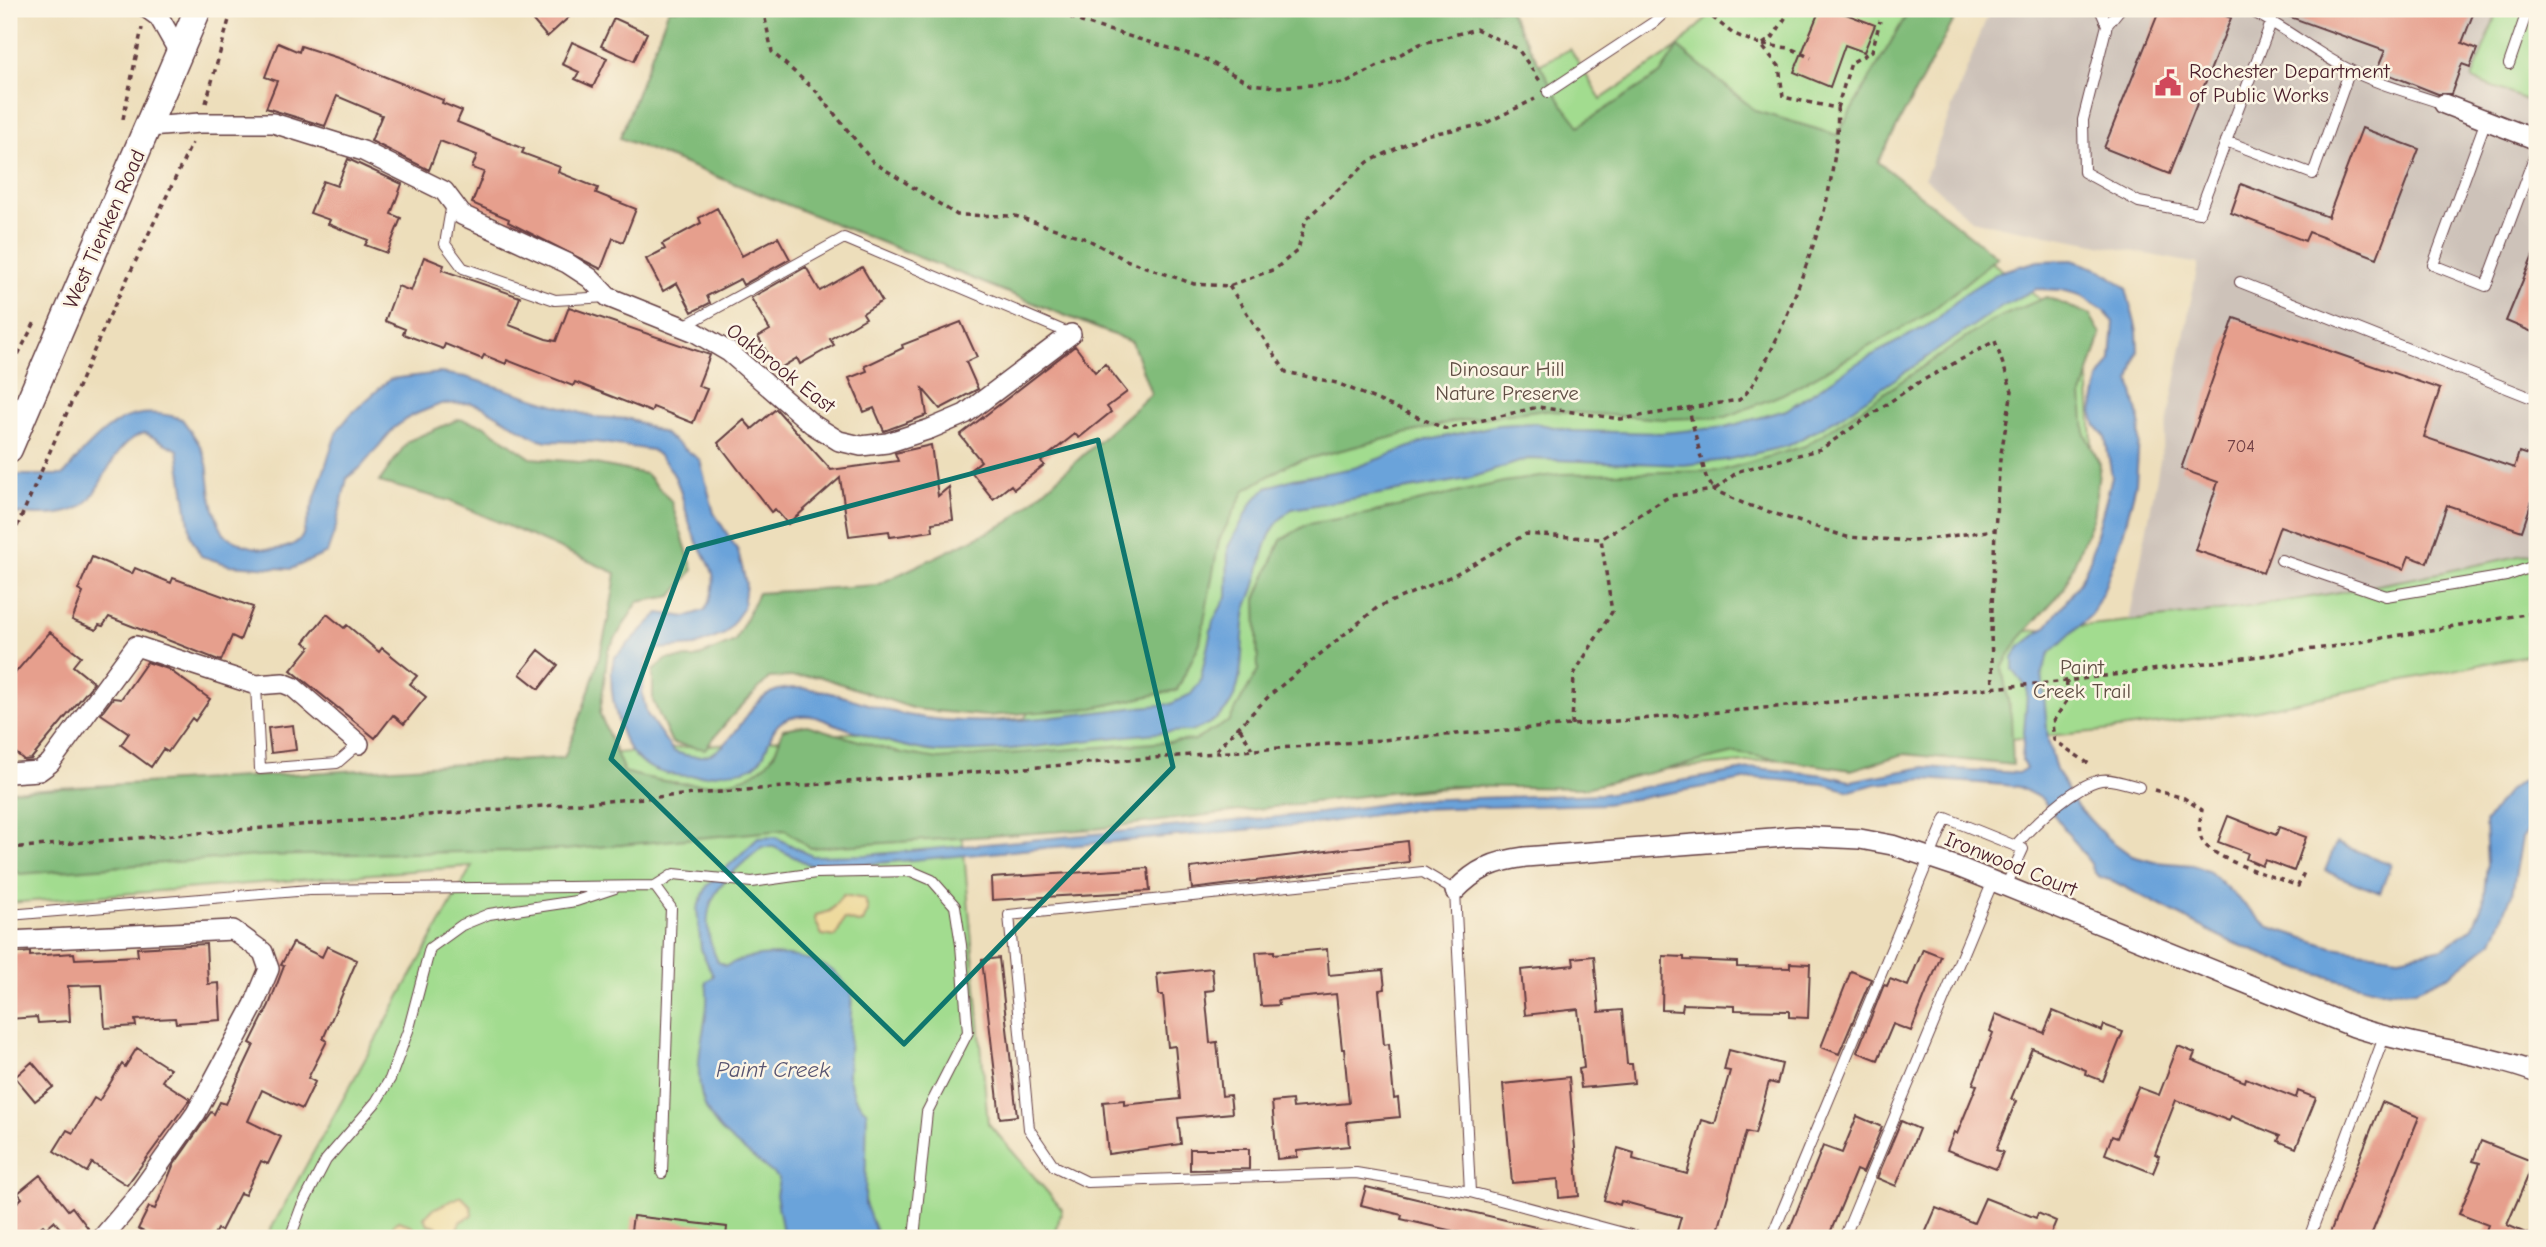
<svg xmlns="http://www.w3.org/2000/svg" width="2546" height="1247" font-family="'Comic Neue',sans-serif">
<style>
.industrial{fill:#cdc2b9}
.green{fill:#a2dc8f;stroke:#767e5d;stroke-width:2}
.forest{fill:#81bc7a;stroke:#666e52;stroke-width:2}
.sand{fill:#eeda9e;stroke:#9c7c64;stroke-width:2}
.water{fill:#6ba3da;stroke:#5a6182;stroke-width:2}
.building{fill:#e69f8d}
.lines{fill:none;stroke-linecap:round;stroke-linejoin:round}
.service-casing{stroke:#623c41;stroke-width:12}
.minor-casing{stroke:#623c41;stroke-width:22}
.secondary-casing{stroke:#623c41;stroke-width:29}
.path{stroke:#623c41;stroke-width:3.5;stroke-dasharray:5 5;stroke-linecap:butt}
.service{stroke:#fff;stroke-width:10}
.minor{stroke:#fff;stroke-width:19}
.secondary{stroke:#fff;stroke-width:26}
.marked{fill:none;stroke:#0f766e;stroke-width:5;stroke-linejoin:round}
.labels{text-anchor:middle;stroke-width:5;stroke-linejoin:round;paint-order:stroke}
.number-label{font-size:18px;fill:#713f44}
.poi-label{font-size:21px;fill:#4a1f2b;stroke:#fcf5e5;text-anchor:start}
.street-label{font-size:21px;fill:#4a1f2b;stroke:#fcf5e5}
.park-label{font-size:21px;fill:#604e44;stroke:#fcf5e5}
.water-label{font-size:23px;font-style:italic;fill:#575471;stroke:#fcf5e5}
</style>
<rect width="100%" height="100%" fill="#fcf5e5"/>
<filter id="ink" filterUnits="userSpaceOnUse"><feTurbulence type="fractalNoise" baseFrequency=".0143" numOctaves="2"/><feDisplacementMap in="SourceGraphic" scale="14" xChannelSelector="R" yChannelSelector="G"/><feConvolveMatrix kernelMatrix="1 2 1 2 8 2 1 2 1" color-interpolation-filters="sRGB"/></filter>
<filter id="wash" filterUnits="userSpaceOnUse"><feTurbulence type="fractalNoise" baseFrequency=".00686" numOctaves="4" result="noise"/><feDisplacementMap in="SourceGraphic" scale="28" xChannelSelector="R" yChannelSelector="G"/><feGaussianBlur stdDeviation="1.57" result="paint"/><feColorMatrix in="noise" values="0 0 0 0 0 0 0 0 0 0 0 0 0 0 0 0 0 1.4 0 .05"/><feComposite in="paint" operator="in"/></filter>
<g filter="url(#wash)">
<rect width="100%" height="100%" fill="#eddebb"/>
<path class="industrial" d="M1990,9h508l-25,70 64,25v448l-143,31 -190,30 -75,8 69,-357 -227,-44 -46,-42z"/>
<path class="green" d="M669,9h490l77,10 85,-10 208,61 41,-21 31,50 77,-52 37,-38h197l-76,190 140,51 110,85 8,143 -76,154c62,-6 123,-12 185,-19 113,-14 224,-37 334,-61v101l-285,58 -149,20 -1141,99 26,293 74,86 -8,29h-788l206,-372 -463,37v-98l1016,-87 186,-344 -591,-236z
M2498,9h39v95l-65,-25z"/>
<path class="forest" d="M669,9h488l79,10 84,-10h188l54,95 17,22 81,-52 18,-27 78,64 81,24 73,-126h31l15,7 -78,146 119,95 -69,57 -145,80 -57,23 -63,2 -125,-9 -86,12 -161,41 -46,27 -26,50 -19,103 -23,47 -84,18 -107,8 -71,-7 -97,-33 -49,2 -39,40 -25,31 -33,-6 -19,-42v-30l14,-12 28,-1 40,-17 23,-48 119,-8 132,-63 142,-128 -19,-52 -512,-204z
M2046,297l44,18 11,19 -19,61 3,39 15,30 -7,53 -29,72 -45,50 -17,29 9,49 2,48 -109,-11 -53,16 -116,-17 -150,35 -142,-2 -348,43 -285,19 -25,-18 -220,20 -309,6 -236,18 -11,-8v-75l555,-33c25,-60 44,-120 52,-185l-166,-72 -71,-19 29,-41 51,-22 24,6 48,33 59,5 56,11 25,27 22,69 -21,26 -34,6 -30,48 -8,64 24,58c41,12 121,26 149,-17 5,-7 7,-18 10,-26l24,-4 88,27 44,7 256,-19 34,-19 29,-51 -2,-71 25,-59 27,-16 58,-10 137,-32 58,-8 159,-3 85,-25 186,-125z"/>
<path class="sand" d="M843,895l22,4 3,12 -5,11 -5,1 -14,-4 -8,18 -14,-2 -7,-15 1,-5 14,-4z
M461,1196l10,10 1,9 -12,7 -6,16h-10l-8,-12 -8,-2 -4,-6 9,-9z
M398,1221l13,4 9,13h-31l5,-14z"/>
<path class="water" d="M2072,260l31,11 23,17 11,43 1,20 -8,29 10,42 -4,61 -13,52 -20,57 -12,23 -42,39 -7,18 6,68 8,30 20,35 30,32 26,19 22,6 39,3 17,7 57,54 65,21 67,10 44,-9 30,-21 10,-24 4,-38 -2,-42 22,-31 30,-22v49l-15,19 -10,56 -19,47 -43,34 -34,15 -34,1 -80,-21 -75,-30 -114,-59c-11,-3 -19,-4 -22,-17l-49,-65 -23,-12 -14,-2 -81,-6 -48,5 -26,7 -26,-7 -68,-6 -151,26 -193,5 -90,14 -455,41 -57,1 -36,-18h-12c-42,35 -71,58 -44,115l8,4c28,-16 80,-14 107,5 7,5 13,15 19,21l-4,83 7,23 12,14 -2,91 11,29 6,6h-98l-8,-43 3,-16c-48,-43 -88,-53 -79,-128 3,-24 10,-44 6,-69l7,-6 -12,-27 -4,-40 10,-23 51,-48 17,-1 37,19 54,-1 454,-42 92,-13 192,-6 152,-26 69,7 25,6 74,-14 94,6 8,-5 -4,-8 5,-67v-5l-14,-18v-12l7,-11 27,-21 32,-42 11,-24 22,-83 -7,-41 -9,-10 -4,-14 7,-33 12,-19 3,-38 -10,-11 -24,-16 -18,-5 -26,-1 -34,17 -167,114 -47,26 -62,14 -42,5 -156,-6 -60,20 -176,30c-28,20 -28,47 -37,76 -2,8 -7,16 -9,25 -9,49 8,102 -55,121 -71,2 -141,18 -212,20 -13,0 -28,2 -42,1 -31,-3 -67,-15 -97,-26 -10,-3 -20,-9 -30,-10 -51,-3 -33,37 -58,51 -9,5 -22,4 -31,6 -44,8 -89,3 -102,-48 -6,-21 -12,-48 -4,-68l44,-44 27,4 19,-7c6,-11 10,-24 8,-36 -3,-13 -12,-22 -17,-34 -16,-33 -10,-65 -44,-90l-57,-8 -48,-1 -11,-3 -53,-31 -12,-4 -30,1 -30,12 -17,12 -33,39 -14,11 -11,49 -9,26 -36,16 -62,-4 -28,-9 -10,-19 -13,-87 -33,-17c-35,8 -42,63 -66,75 -21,10 -48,7 -70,5v-38h54c7,-6 11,-14 18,-21 31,-34 54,-50 101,-35 11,15 24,32 26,51 2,23 4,42 16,64 20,15 60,24 78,3l35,-106 14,-17 39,-35 50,-6 26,4 128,40 36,2 33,14 37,27 14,53 24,38 8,32 -3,26 -18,25 -30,12 -37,3 -8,6 -4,8 -4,30 5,21 26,37c62,26 63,-49 105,-61 38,-10 91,18 129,25 88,17 177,-4 264,-11l20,-10 9,-12 13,-61 14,-25 1,-49 25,-46 15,-14 25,-8 61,-11 75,-28 69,-15 37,-2 38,8 89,2 64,-6 60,-17 73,-48 75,-40 30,-28 35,-22 39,-11z
M2336,843l55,21 -11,29 -55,-22z"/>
<g id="blocks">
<path class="building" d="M523,9h55l-31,28z
M1820,9h13l42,16 -11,27 -19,-7 -15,42 -36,-15z
M2160,9h49l22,9 -62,156 -65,-26z
M2274,9h201l-13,34 15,6 -7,18 -8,-3 -11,30h-13l-61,-24 8,-19 -111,-40z
M614,18l33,15 -13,28 -33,-15z
M572,42l35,16 -14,29 -18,-8 4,-7 -17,-8z
M278,43l21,9 2,-6 40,13 102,41 -1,3 20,8 -5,11 67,27 -2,4 38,14 -2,5 40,16 -2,5 40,16 -13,33 -10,-4 -12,31 -93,-47 1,-3 -37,-16 12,-31 -12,-4 5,-13 -37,-14 -11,29 -58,-29 11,-26 -45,-19 -12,30 -59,-18 11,-27 -12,-4z
M2362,128l57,21 -42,109 -68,-26 -4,9 -74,-28 10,-29 87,33z
M348,159l54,25 -11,30 10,4 -14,35 -22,-8 3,-5 -40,-16 2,-4 -20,-7 13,-32 14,5z
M717,208l25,48 36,-19 12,22 -47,26 -3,-6 -33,17 3,7 -18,9 -15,-29 -14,8 -17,-32 19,-10 -3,-5 39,-21 -2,-5z
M2537,246v88l-31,-13z
M424,257l20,8 -2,5 78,27 -11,28 37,14 10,2 13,-34 141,48 -12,31 9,3 -14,34 -40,-16 -2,5 -76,-30 -2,4 -66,-26 -1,4 -22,-9 -2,4 -37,-15 -2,5 -40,-15 2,-5 -20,-8 13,-35 13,5z
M806,267l14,24 42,-24 20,34 -19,12 3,5 -36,21 4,6 -34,19 -3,-6 -20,12 -19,-33 12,-7 -19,-32z
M2234,318l206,71 -16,48 90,31 5,-16 18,6v28l-15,45 -75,-26 -20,58 -18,-7 -5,13 -124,-43 -17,47 -68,-23 23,-68 -37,-13z
M961,322l16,35 -11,5 12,27 -38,20 -17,-20 4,26 -43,16 -10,-23 -10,4 -15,-34 18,-7 -2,-5 38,-18 -1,-3z
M1075,346l20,26 10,-8 22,28 -20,15 4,5 -32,26 -4,-4 -34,27 3,4 -30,24 -3,-4 -18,14 -23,-29 11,-9 -21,-26z
M776,409l55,61 67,-9 -3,-8 36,-8 7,51 11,-9 4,33 -21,3 1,8 -43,6 -1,-6 -40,5 -9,-58 -52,46 -13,-15 -4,3 -53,-69 26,-23 8,9z
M92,557l40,17 3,-6 36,15 2,-5 80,29 -13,33 -8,-4 -11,25 -112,-44 -6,9 -4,-1 -3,5 -24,-10 11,-27 -5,-3z
M327,614l17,14 3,-3 32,27 3,-4 35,28 -7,8 16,13 -22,27 -11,-9 -18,23 -84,-68 19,-23 -6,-5z
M50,632l31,24 -8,10 21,17 -63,76 -7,1 -15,-13v-67z
M539,650l19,15 -19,24 -19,-15z
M147,662l21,7 42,30 -15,22 -3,-3 -24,34 -5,-3 -12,18 -30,-22 8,-12 -28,-19 12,-16 8,1z
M293,725l3,25 -25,3 -3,-25z
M2228,816l48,19 3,-8 27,10 -12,34 -29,-11 -3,6 -16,-7 2,-6 -30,-11z
M1407,841l2,21 -217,27 -2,-21z
M1148,868l2,23 -158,9 -1,-22z
M293,943l29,14 5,-11 30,14 -34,79 4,2 -19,37 7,4 -13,27 -40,-19 -14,31 33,16 -13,27 -7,-3 -16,34 -5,-2 -19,38 -4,-2 -5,9h-56l-18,-9 11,-22 6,2 18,-43 38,-54 3,2 6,-12 6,2 28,-59 -4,-2 19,-38 15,-39 -3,-1z
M206,944l2,40 11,-1 2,37 -45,3 -1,-5 -40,2 1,6 -31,2 -3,-43 -34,1 2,35 -32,2 -1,-6 -28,2v-65l21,-2v4l44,-3 1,6 63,-3 -1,-8z
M1327,949l2,26 54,-5 2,19 -6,1 5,55 5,-1 5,55 4,-1 2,19 -53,5 2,24 -52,5v6l-20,2 -5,-57 20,-2 1,8 56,-5 -5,-54h-2l-6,-55 -58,6 1,5 -18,1 -5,-54 18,-1v3z
M1923,949l18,7 -30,75 -18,-7 -15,36 -21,-8 27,-67 3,1 3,-7 18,7z
M1594,956l5,56 23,-2 5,54h5l2,19 -53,5 -2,-19 5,-1 -6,-59 -53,6 -4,-45 53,-5 -1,-7z
M1663,956l21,1v3l53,2v5l53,1v-5l20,1 -2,54 -19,-1v-6l-54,-1v-4l-52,-2 -1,7 -20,-1z
M999,958l18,158 -17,2 -18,-158z
M1212,968l2,22 -9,1 5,52 7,-1 5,54 8,-1 2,18 -54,5 3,26 -73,10 -5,-52 21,-2v5l56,-6 -5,-53 -7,1 -5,-52h-4l-2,-21z
M1851,971l20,8 -32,75 -18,-7z
M2053,1011l49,20 2,-6 19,7 -20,49 -18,-7 1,-4 -54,-22 -21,51 5,2 -20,49 7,2 -7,17 -49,-19 7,-18 3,2 20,-49 -4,-1 20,-51 -3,-2 6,-17 48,19z
M2178,1046l17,7 -3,7 53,22 1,-4 50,20 2,-7 18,7 -20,50 -18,-7 2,-5 -49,-20 -2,5 -53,-21 -21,54 5,2 -7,17 -48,-19 7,-18 5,2 21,-51 21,8z
M137,1048l33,21 -8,12 28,18 -63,86 -35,-22 -5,9 -33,-21 13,-21 6,3 21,-35 5,3 23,-37 3,3z
M1729,1050l53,14 -5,20 -8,-2 -14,52 -9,-2 -30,106h-41l6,-21 -60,-16 -1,4 -16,-5 14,-52 16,5 -1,6 54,15 15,-54 13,4 15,-53 -6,-1z
M32,1062l21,25 -18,14 -20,-24z
M1569,1077l10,119 -20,2 -1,-19 -46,4 -9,-99z
M2382,1102l37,15 -49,121h-27l-13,-5z
M1857,1116l25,11 -19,46 -7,-3 -28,68h-42l37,-92 19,7z
M1901,1121l18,8 -23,57 -19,-8z
M2481,1141l53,21 -27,63 30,13h-54l5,-13 -29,-11 21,-51 -7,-2z
M1190,1149h59v20l-59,1z
M40,1175l28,35 4,-3 16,21 -13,10h-7l-14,-17 -8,7 -3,-3 -17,13h-17v-29l13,-11 -4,-5z
M1366,1187l186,44 -1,7h-68l-82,-19 1,-4 -41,-10z
M1985,1198l51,20 2,-5 18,8 -7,17h-126l13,-30 38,15z
M633,1216l94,11 -1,11h-96z"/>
</g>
</g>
<g filter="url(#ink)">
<use href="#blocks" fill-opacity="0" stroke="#623c41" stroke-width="2"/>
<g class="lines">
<g class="service-casing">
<path id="service" d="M2100,9l7,16
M2120,9l-13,16 -24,95 1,52 55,30 60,11 73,-193
M2247,9c35,16 64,41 99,59 30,16 66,25 98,36
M2509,64l19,-55
M1548,92l106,-70 14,-13
M2486,120l-53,145 53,21 51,-137
M2226,141l87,33 37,-104
M452,203l-7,41 18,24 92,32 53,-3
M2240,282l297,118
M684,326l160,-88 227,96
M2281,560l105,36 120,-20 31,-11
M256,685l4,84 77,-6 22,-19
M2015,846c18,-21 59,-61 86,-66 10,-2 27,4 38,7
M655,886l19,-12 78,8 64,-9 95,-2 21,9 23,26 6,39 7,87 -41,80 -13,126
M9,915l300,-25 346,-4 16,22 -9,265
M1470,1192l-114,-19 -269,9 -33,-16 -25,-37 -20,-214 414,-43 32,19 15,301 172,46
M290,1238l11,-30 25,-48 50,-58 14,-23 19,-51 21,-80 32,-23 27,-11 87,-13 39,-13
M1771,1238l175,-420 77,31 -17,37
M1844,1238l149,-357
M2309,1238l75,-201"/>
</g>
<g class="minor-casing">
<path id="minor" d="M148,9l11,8 21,37
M2444,104l93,36
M149,127l51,-4h73l90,28 81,40 18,24 105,48 23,15 18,19 87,35 34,20 83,72 27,17 22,5 26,-3 43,-14 35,-15 106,-80
M9,773l30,-2 11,-8 86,-117 120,39 27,-2 10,4 66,57
M1455,891c21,-22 40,-30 70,-34l272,-21 63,3 32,6 66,22 396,160c60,20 124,24 183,46
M9,941l224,-11 30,22 6,17 -15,36 -58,108 -61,86 -33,39"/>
</g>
<g class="secondary-casing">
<path id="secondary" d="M9,449l189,-440"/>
</g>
<path class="path" d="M763,9l9,43 45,40 56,70 84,53 58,1 72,23 39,21 68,24 35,2 46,-17 23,-19 8,-31 62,-57 56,-27 58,-10 53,-26
M1052,9l29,13 122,36 48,26 25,3 70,-4 74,-39 56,-15 42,20 22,32
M1763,44l10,-7 18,-28
M1763,45l27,3 21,10
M206,103l26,-94
M1837,108l14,-45 21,-12 8,-30
M123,119l19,-91
M1229,286l57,86 51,11 109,46 92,-22 83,12 118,-19c28,-20 73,-148 84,-185 7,-25 17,-82 14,-107l-54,-11 -4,-31 -18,-21 -29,-12 -30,-24
M9,372l26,-50
M1688,406l18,71 8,13 25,-19 82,-22 95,-65 79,-43 17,50 -12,68 -5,71 -4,104 2,54
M9,545l98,-224 85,-178
M2067,681l-1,21 -14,21 2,17 38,26
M1572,725l2,-51 38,-62 -11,-73
M1240,728l12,21
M1216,750l55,-56 107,-87 74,-31 74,-42 75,5 69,-43 44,-6 31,14 102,33 66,4 82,-11
M2154,790l30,8 18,12c-2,10 -5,23 1,32 13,19 73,35 95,44l7,-16
M9,848l1563,-123 486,-43 272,-35 207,-35"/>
<use href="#service" class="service"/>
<use href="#minor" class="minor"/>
<use href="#secondary" class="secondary"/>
</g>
</g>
<path class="marked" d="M1098,440l75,327 -269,277 -293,-285 77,-210z"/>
<defs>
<g id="civic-bare" transform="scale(2.1)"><path d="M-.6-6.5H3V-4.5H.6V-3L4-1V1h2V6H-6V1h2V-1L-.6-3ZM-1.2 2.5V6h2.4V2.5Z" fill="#d1495b" stroke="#fcf5e5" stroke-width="2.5" paint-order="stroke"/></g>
</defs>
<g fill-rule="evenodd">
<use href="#civic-bare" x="2168" y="83"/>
</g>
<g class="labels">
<g class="number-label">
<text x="2241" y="452">704</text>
</g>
<g class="poi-label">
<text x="2189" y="78">Rochester Department<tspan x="2189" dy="24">of Public Works</tspan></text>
</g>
<g class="street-label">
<text transform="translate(104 229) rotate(-66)" y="7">West Tienken Road</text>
<text transform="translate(781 368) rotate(38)" y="7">Oakbrook East</text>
<text transform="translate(2011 864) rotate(22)" y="7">Ironwood Court</text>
</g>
<g class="park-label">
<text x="1507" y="376">Dinosaur Hill<tspan x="1507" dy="24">Nature Preserve</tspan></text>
<text x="2082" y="674">Paint<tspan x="2082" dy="24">Creek Trail</tspan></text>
</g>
<g class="water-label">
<text x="773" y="1077">Paint Creek</text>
</g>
</g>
<rect width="2546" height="1247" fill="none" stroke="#fcf5e5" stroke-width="35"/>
</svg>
